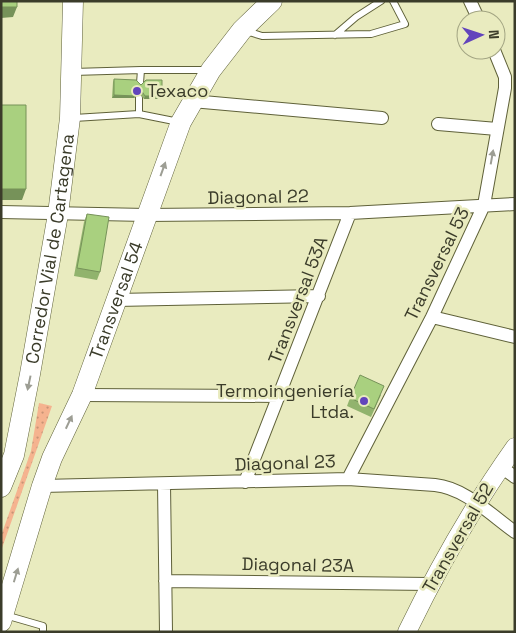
<svg xmlns="http://www.w3.org/2000/svg" width="516" height="633" font-family="'Space Grotesk',sans-serif">
<style>
.grass{fill:url(#grass-dots)}
.lines{fill:none;stroke-linecap:round;stroke-linejoin:round}
.lane-casing{stroke:#5f6139;stroke-width:8}
.street-casing{stroke:#5f6139;stroke-width:14}
.secondary-casing{stroke:#5f6139;stroke-width:19}
.primary-casing{stroke:#5f6139;stroke-width:21}
.lane{stroke:#fff;stroke-width:6}
.street{stroke:#fff;stroke-width:12}
.secondary{stroke:#fff;stroke-width:18}
.primary{stroke:#fff;stroke-width:20}
.wall{fill:#91b36d}
.shaded-wall{fill:#769259}
.building{fill:#a9d07f;stroke:#769259}
.oneway{fill:#9d9e94}
.poi-dot{fill:#6244bc;stroke:#e9ebbf;stroke-width:2}
.labels{text-anchor:middle;stroke-width:5;stroke-linejoin:round;paint-order:stroke}
.poi-label{font-size:18px;fill:#3b3c2a;stroke:#e9ebbf;text-anchor:start}
.street-label{font-size:18px;fill:#3b3c2a;stroke:#e9ebbf}
</style>
<defs>
<pattern id="grass-dots" width="8" height="8" patternUnits="userSpaceOnUse" patternTransform="scale(1.25)"><rect width="8" height="8" fill="#f5b38f"/><path d="M2 2h.1M6 6h.1" fill="none" stroke="#c89375" stroke-width="1.8" stroke-linecap="round"/></pattern>
</defs>
<rect width="100%" height="100%" fill="#e9ebbf"/>
<path class="grass" d="M39,403l13,3 -51,145v-15l30,-85z"/>
<g class="lines">
<g class="lane-casing">
<path id="lane" d="M246,31l16,5 109,-2 34,-10 -12,-23
M335,35l21,-18 25,-16
M141,70h66
M73,72l68,-2 -1,13
M139,114l40,8
M74,118l65,-4v-16
M5,615l38,11v6"/>
</g>
<g class="street-casing">
<path id="street" d="M470,1l9,19
M192,101l190,17
M438,124l59,5
M1,212l145,3 204,-2 165,-9
M116,300l203,-4
M432,317l83,20
M82,395l198,1
M501,467l14,10
M348,479l84,-162 52,-112 21,-117v-11l-11,-27
M245,482l105,-269
M164,484l2,148
M42,486l306,-7 87,6c30,3 56,30 80,47
M165,581l265,3"/>
</g>
<g class="secondary-casing">
<path id="secondary" d="M407,632c31,-64 66,-126 108,-185"/>
</g>
<g class="primary-casing">
<g id="primary">
<path id="s1" d="M1,487l13,-32 16,-81 28,-160 12,-96 3,-117"/>
<path id="s2" d="M1,622l41,-136 10,-28 30,-63 99,-273 30,-52 31,-40 30,-29"/>
</g>
</g>
<use href="#lane" class="lane"/>
<use href="#street" class="street"/>
<use href="#secondary" class="secondary"/>
<use href="#primary" class="primary"/>
</g>
<path class="wall" d="M114,79l47,20h-17l-5,-6 -5,5h-22l1,-16z
M87,214l13,58 -3,8 -23,-4 10,-54z
M381,395l-10,22 -24,-11 3,-8z"/>
<path class="shaded-wall" d="M1,7h16l-4,10 -12,1z
M141,90l-2,3 -5,5h-22l2,-3z
M145,96h17l-1,3h-17z
M1,189h25l-4,11h-21z"/>
<path class="building" d="M1,1h16v6h-16z
M114,79l22,1 5,5 5,-5h16v16h-17l-4,-6 -6,6 -21,-1z
M1,105h25v84h-25z
M87,214l22,3 -9,55 -23,-4z
M360,375l24,11 -10,23 -24,-11z"/>
<defs><path id="oneway-solid" d="M-6-.8H1V-3.2L6.5 0L1 3.2V.8H-6Z" transform="scale(1.25)"/></defs>
<g class="oneway">
<use href="#oneway-solid" transform="translate(492 157) rotate(-80)"/>
<use href="#oneway-solid" transform="translate(163 169) rotate(-70)"/>
<use href="#oneway-solid" transform="translate(29 383) rotate(102)"/>
<use href="#oneway-solid" transform="translate(69 422) rotate(-65)"/>
<use href="#oneway-solid" transform="translate(16 575) rotate(-73)"/>
</g>
<g class="poi-dot">
<circle cx="137" cy="91" r="5"/>
<circle cx="364" cy="401" r="5"/>
</g>
<g class="labels">
<g class="poi-label">
<text x="147" y="97">Texaco</text>
<text x="354" y="397" text-anchor="end">Termoingeniería<tspan x="354" dy="21">Ltda.</tspan></text>
</g>
<g class="street-label">
<text transform="translate(258 197) rotate(-1)" y="6">Diagonal 22</text>
<text dy="6" stroke="none"><textPath href="#s1" startOffset="244">Corredor Vial de Cartagena</textPath></text>
<text transform="translate(437 264) rotate(-64)" y="6">Transversal 53</text>
<text dy="6" stroke="none"><textPath href="#s2" startOffset="342">Transversal 54</textPath></text>
<text transform="translate(298 300) rotate(-69)" y="6">Transversal 53A</text>
<text transform="translate(285 463) rotate(-2)" y="6">Diagonal 23</text>
<text transform="translate(458 538) rotate(-60)" y="6">Transversal 52</text>
<text transform="translate(298 565) rotate(1)" y="6">Diagonal 23A</text>
</g>
</g>
<rect width="516" height="633" fill="none" stroke="#3b3c2a" stroke-width="5"/>
<g transform="translate(481 35) rotate(87)"><circle r="24" fill="#e9ebbf" stroke="#a3a583"/>
<path d="M0-4L9 19L0 12L-9 19Z" fill="#6244bc"/>
<text y="-8" font-size="14" font-weight="bold" text-anchor="middle" fill="#3b3c2a">N</text>
</g>
</svg>
